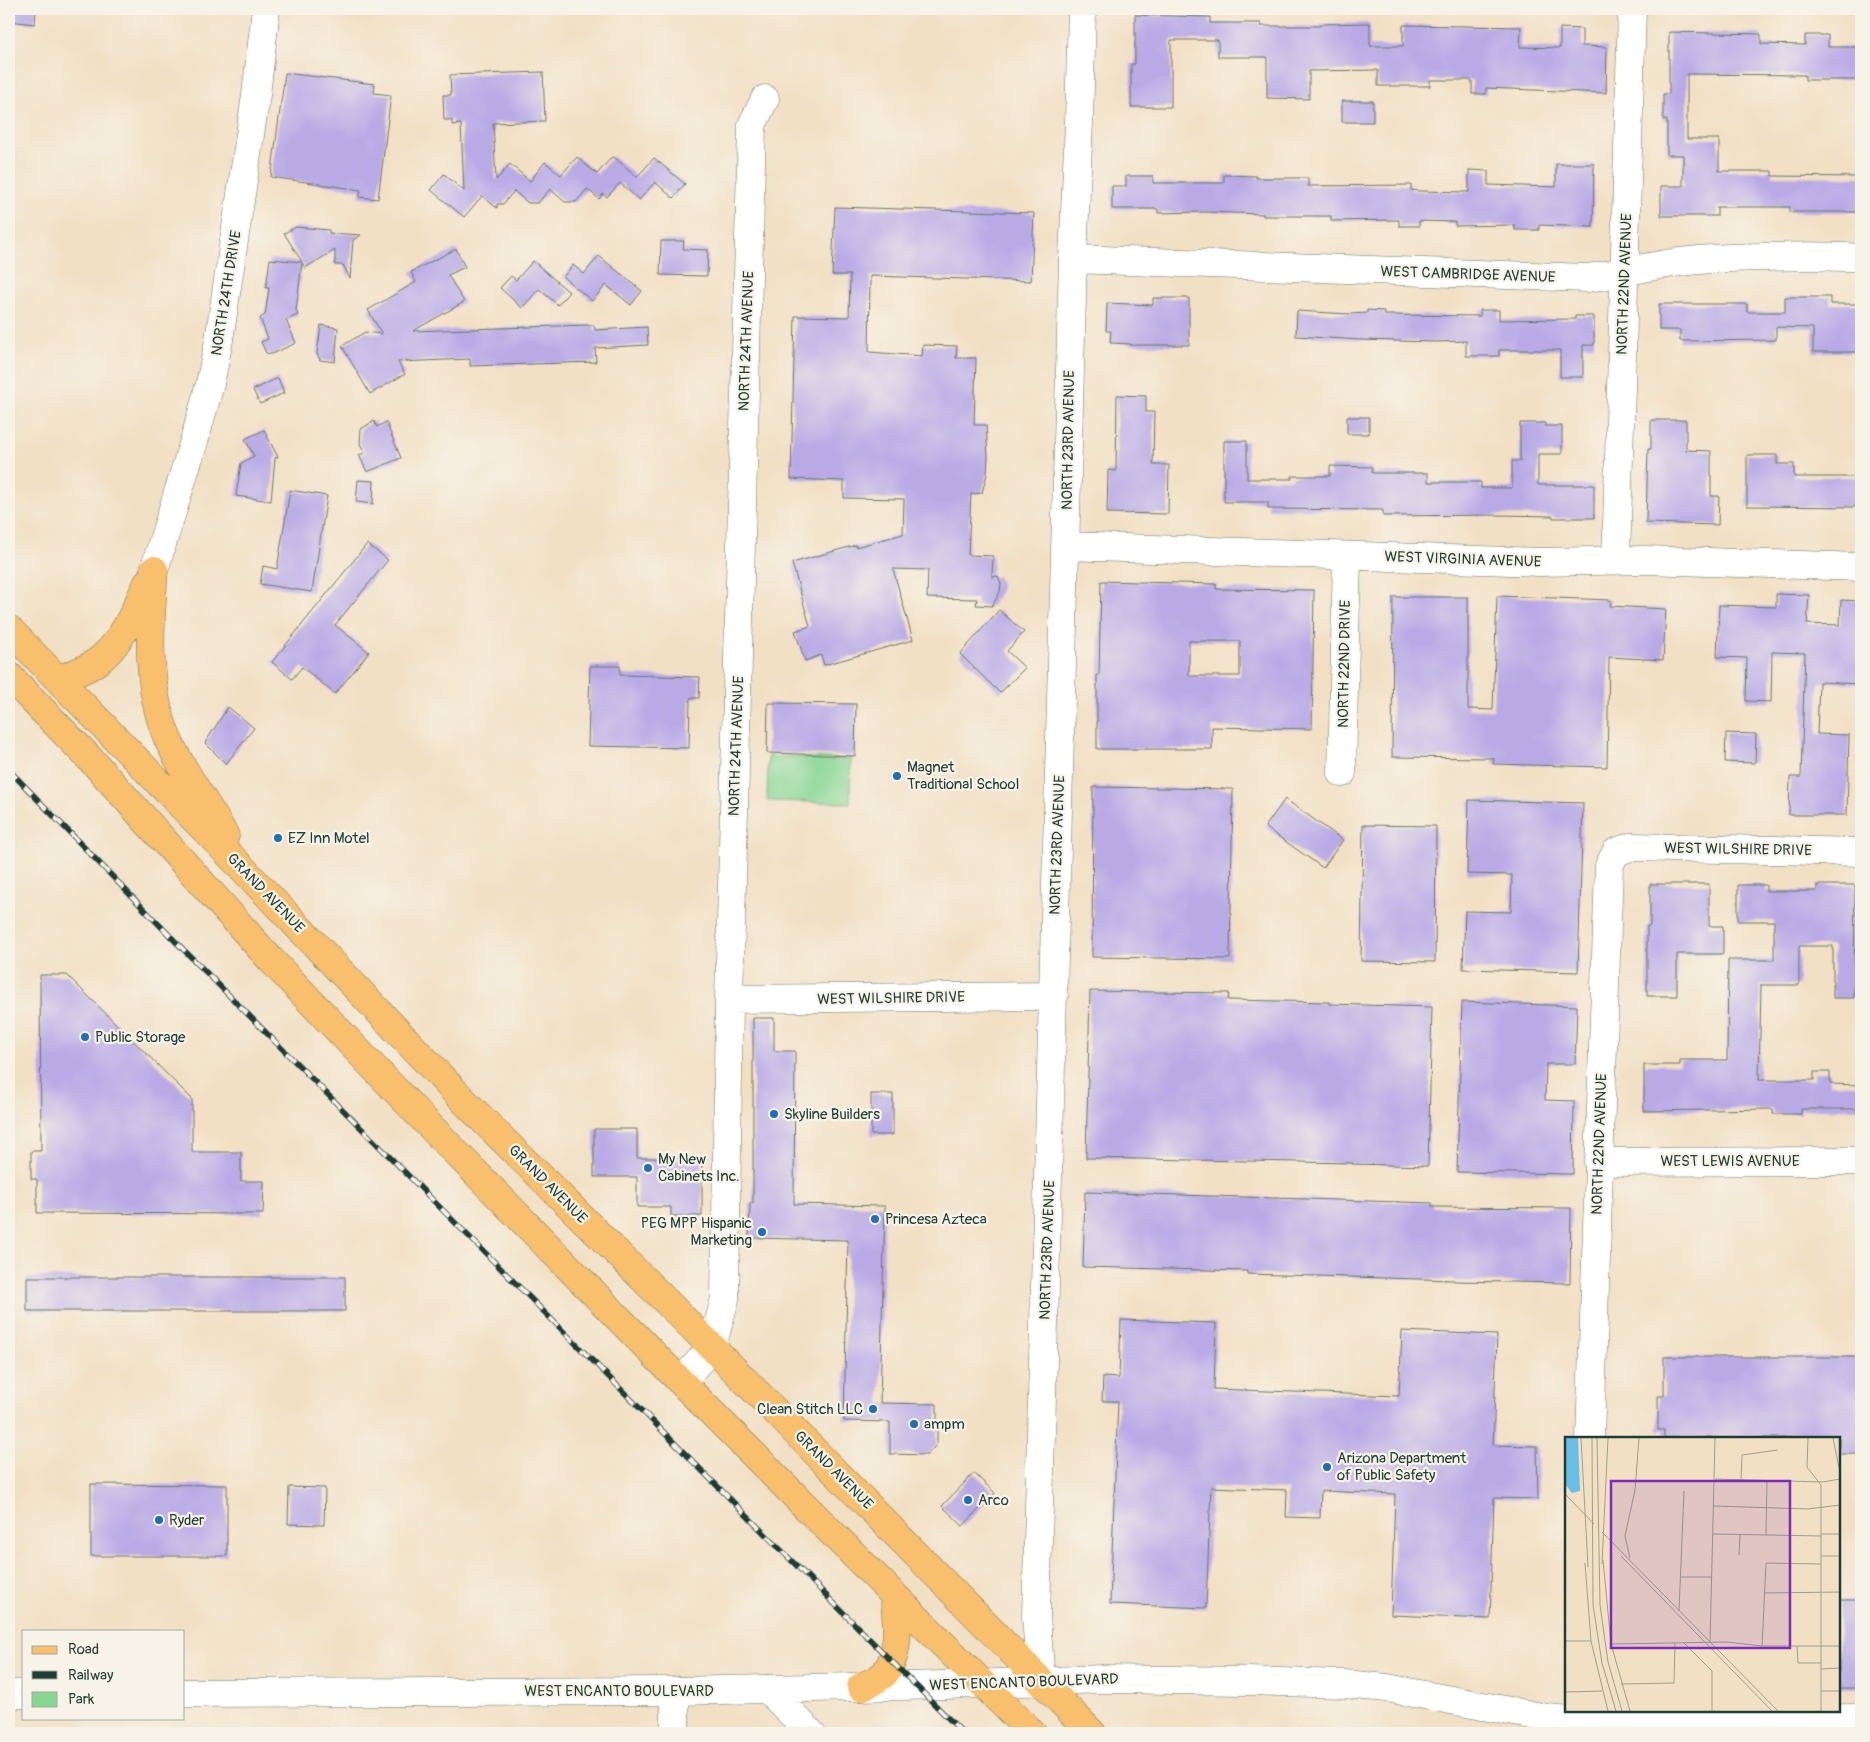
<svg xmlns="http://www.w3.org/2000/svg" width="1870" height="1742" font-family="Pangolin,sans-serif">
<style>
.green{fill:#87d694;stroke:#538a64}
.building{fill:#b9aae6;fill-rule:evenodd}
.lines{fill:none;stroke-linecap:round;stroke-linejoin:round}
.minor-casing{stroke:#697667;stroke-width:29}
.major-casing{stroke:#697667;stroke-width:29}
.minor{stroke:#fff;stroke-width:28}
.major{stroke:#f8bf6c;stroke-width:28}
.rail-casing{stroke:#1f3d34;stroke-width:5.5}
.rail{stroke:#f7f3e8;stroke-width:4;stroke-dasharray:11;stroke-linecap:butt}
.poi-dot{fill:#1f6fb2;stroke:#f7f3e8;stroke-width:2}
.labels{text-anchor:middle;stroke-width:4.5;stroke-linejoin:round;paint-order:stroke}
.street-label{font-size:15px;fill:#1f3d34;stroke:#f7f3e8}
.poi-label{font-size:15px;fill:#1f3d34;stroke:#f7f3e8;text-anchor:start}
.inset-road{fill:none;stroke:#9e9f8b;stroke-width:1}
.view{fill:#7b2cbf;fill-opacity:0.15;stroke:#7b2cbf;stroke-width:2.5}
.inset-edge{fill:none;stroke:#1f3d34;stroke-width:2.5}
</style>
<rect width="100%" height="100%" fill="#f7f3e8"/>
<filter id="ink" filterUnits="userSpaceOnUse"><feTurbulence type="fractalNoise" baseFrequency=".02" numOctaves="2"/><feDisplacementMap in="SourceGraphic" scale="10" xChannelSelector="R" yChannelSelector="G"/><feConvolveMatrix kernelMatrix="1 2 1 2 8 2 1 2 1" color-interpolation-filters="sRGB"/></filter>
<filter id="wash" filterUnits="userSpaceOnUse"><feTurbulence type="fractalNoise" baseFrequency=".0096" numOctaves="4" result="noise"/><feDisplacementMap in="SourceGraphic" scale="20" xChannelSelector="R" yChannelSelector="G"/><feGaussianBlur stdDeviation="1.12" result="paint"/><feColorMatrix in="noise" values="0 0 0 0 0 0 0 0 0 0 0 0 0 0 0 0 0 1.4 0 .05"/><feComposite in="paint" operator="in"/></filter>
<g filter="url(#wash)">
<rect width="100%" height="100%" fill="#f2e0c5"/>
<path class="green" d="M768,756l83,3 -1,44 -83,-2z"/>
<g id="blocks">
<path class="building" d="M9,9h27l-1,15 -26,-3z
M1135,15l75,2v6h51v3h59v-2l50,-1v23h33v-21l118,2 -1,20 40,1v-20l22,1v17l25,1 -1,46 -120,-5v6h-14v-14h-42v6h-52v-16l-69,1v28l-42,-1v-41h-49v-17h-47v67h-40v-43h4z
M1669,32l92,2v10l44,1v-10h23v12h33v33h-56v-5l-118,-1v65h32v32h53v5l89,1v35h-71v-5h-73v9h-56v-30h22v-31h-16v-35h-4v-26h6z
M543,72l2,49 -52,2 3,57 14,-16 20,17 15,-19 16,13 16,-18 20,17 15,-17h2l23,20 17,-19 31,26 -12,14 -18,-16 -16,18 -19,-17 -13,14 -4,-3 -4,5 -12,-10 -11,13h-11l-15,-13 -12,14h-10l-14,-12 -11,13h-6v4l-15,-12 -18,21 -33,-27 13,-16 20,17 -3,-67 -9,1v-5h-8l-1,-25h8l-1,-20z
M285,73l90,11 -1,9 17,2 -13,104 -19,-2 2,-7 -90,-13z
M1342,101h31v21h-31z
M1556,164h38l-1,63 -54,-2v5h-24v-5l-60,1v-4l-36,-1v5h-20v-6l-68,1v-5h-68v-2l-59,-2 -46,1v-4h-46v-23h14v-10h27v7h71v-8l32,1v2h52v8l103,-1v5l8,1 50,1v-22l19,1v14l68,2z
M835,207l199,6 -3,68 -161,-5 -1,76 53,4 1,-11 34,1 -1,12h20l-2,67h12l2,31 -1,18 -5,19 -11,1 -3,61 25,1 -1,21 6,-1 3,8 -1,8 -8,14 -16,-1 1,-6 -50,-1 1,-28 -35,-1 20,71 -89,25 -3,-10 -16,6 -10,-30 15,-5 -18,-63 64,-18v2l47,-13 1,-35 -60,-1v-17l-53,-2 4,-163 54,1 1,-42h-18z
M296,227l33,3v3l32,2 -8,5 -3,38 -7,-13h-8v-15l-30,18 -3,-5 -6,47 2,5 -12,5 10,23 -24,11 -6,-1 -5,-11 7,-3 -8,-21 5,-3 4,-27h-3l4,-29 32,3 -18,-29z
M661,241h23l-1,8 25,1 -1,26 -47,-1z
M456,249l9,18 -17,8 16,27 -51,29 174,-6h7l1,5 52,-3 1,18 -53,3 1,14 -126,4v-7l-72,3 7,12 -35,20 -28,-48 23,-14 17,2 -14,-24 48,-28 -5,-10z
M599,256l43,35 -11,14 -25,-20 -14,16 -29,-24 10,-12 11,9z
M533,261l36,31 -11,13 -19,-16 -17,19 -22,-20 11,-12 5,4z
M1785,297h45v7h31v48h-48v-24l-37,-1v13l-96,1v-11h-21v-26h88v8h38z
M1153,298h36v47h-59l1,-1 -21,-1 1,-12h-5l1,-28 46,2z
M1367,310l17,1v4l96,1v-6h19v10l76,-1v-3h19v29h-11v32h-23v-27h-61v6h-33v-15l-30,1 -75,-2 -65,-4 1,-25 52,3 18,-1z
M321,325l17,3 -3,34 -15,-2 -3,-6z
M278,378l6,15 -24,11 -7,-14z
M1117,395l29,1v16h8l-1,53h16l-1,49 -61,-1 1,-43 8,1z
M1347,417h22v17h-22z
M1651,420h35v30l25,1v45h8l-1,29 -72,-2 2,-74h3z
M374,421l3,6 9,-5 15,36 -34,14 -8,-17 6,-2 -5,-9 1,-15z
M1520,423h25v3h17v28h-24v31h56v33h-41v-2l-56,-1 -114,1v-6l-115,-1v-7h-44v-61h23v38h45v-3h38v-10l42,1v6h56v9h53v6h31v-27h8z
M264,430l14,27 -3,1 -4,43 -35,-5 5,-33 13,-7 -9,-17z
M1747,455h30v9h17v13h67v30l-114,-1z
M358,480l16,1 -1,23 -17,-2z
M290,490l37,6 -15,96 -52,-8 3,-18 14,3z
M367,544l21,16 -53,65 34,27 -34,42 -33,-27 -10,12 -20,-17z
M1101,581l115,3v5l98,1 -2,139 -100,-2v22h-115v-74h2zM1189,641h51v35h-51z
M1776,594l33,1 -2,29 33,1 1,-25 20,1v83l-42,-2 -2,52 32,1 -2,80h-58l1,-38h11l4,-124 -33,-1 -1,50 -25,-1 1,-43 -30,-1 2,-52 57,2z
M1497,596l114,4 -1,6 56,3 -3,51 -54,-3 -2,110 -114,-3 1,-6 -102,-1 1,-160h75v112l25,1z
M999,610l25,22 -17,19 18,17 -25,25 -40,-39z
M590,666h30v9l80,2 -1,21h-9l-1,50 -101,-2z
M768,703l88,1 -1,52 -88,-3z
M228,707l26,21 -28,36 -21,-21z
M1726,733l30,1 -1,29 -30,-1z
M1093,787l140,2 -3,170 -138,-2z
M1285,799l58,41 -20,28 -58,-41z
M1469,800l114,3 -5,169 -115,-3 2,-58 46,1 1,-37 -45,-1z
M1363,825l73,1 -1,136 -74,-1z
M1650,884h59v42h14v28h-46v42h-30v-70h3z
M1738,885h28v6h51v-6h38l-1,113h-21v-52h-34v39h-38l-2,95h55v-8h16v12l31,1v24h-60v5h-28v-5l-129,2v-46h36v-5h47l1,-100h46v-39h-36z
M40,975h27l125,124v53h49v29h23l-1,33 -226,-1v-34h-6v-28h10z
M1090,991l139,2 -1,7 101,2v2l103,3 -4,159 -76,-2 1,-1 -267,-5z
M1462,1002l115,4 -2,58h-29l-1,36 29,1 -1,73 -116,-2z
M753,1018h21v33h21l-1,153 91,2 -5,197 57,1v40l-10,11 -37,-1v-32l-46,-1 4,-181 -99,-2 1,-35h3z
M871,1094h22v41h-22z
M594,1129h43v29h65v58h-31v-9h-34v-30h-43z
M1085,1192l347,11v4l139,1 -1,75 -116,-2v-1l-207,-6v-3l-164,-4z
M27,1277h318v34h-318z
M1121,1320l95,3 -2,66 185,7 3,-65 95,4 -4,110 44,1 1,53 -44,-1 -4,121 -99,-4 4,-121 -74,-3 -1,27 -34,-1 1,-27 -76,-3 -5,121 -96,-4 8,-203h-16l1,-24 16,1z
M1664,1357h197v97h-22v-16h-175v-8h-6v-34h6z
M974,1473l21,20 -32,33 -21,-20z
M91,1484l136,1v71h-136z
M289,1487l36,1 -1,37 -36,-1z
M1839,1600h22v88h-22z"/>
</g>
</g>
<g filter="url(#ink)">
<use href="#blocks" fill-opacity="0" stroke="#697667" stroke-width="1"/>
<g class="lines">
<g class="minor-casing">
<path id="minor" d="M1073,259l514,19c23,-3 45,-8 68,-12 35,-7 71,-8 107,-9 33,-1 66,-2 99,1
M1065,546l475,16 105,-2 216,7
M1616,560l16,-551
M154,570l41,-132 15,-54 9,-44 37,-245 10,-86
M1342,773l5,-217
M729,999l325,-3
M1598,1162l263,-1
M681,1382l31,-35 13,-48 4,-300 23,-874 13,-26
M1590,1438l19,-572 7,-14 14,-5 231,5
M1041,1681l-5,-64 37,-1358 6,-137 3,-113
M767,1689l44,44
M184,1693l491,-2 270,-6 158,-6 145,2 96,3 43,4 160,30 35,3 279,-3
M9,1694h15
M675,1733v-42"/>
</g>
<g class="major-casing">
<path id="major" d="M154,570c-4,56 -9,113 13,167 15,35 40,66 58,99
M9,629l235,241 219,230 249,247 380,386
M9,676l87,89 175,195 153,160 257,262 351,351
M59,679c11,-4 23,-8 33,-14 29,-17 42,-54 56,-83
M861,1687c8,-4 18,-7 24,-14 16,-20 12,-54 9,-78"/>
</g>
<use href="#minor" class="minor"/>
<use href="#major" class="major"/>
<g class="rail-casing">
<path id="rail" d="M9,770l166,171 788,792"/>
</g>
<use href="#rail" class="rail"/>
</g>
</g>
<g class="poi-dot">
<circle cx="897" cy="776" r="5"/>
<circle cx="278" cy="838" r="5"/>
<circle cx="85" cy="1037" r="5"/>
<circle cx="774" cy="1114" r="5"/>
<circle cx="648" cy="1168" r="5"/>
<circle cx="875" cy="1219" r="5"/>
<circle cx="762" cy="1232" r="5"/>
<circle cx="873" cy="1409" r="5"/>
<circle cx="914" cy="1424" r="5"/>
<circle cx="1327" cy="1467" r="5"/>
<circle cx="968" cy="1500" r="5"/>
<circle cx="159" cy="1520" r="5"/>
</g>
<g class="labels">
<g class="street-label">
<text transform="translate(1468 274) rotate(2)" y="5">WEST CAMBRIDGE AVENUE</text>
<text transform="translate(1624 284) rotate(-88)" y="5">NORTH 22ND AVENUE</text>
<text transform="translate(226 293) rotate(-81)" y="5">NORTH 24TH DRIVE</text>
<text transform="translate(746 341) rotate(-88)" y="5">NORTH 24TH AVENUE</text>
<text transform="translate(1068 440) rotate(-89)" y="5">NORTH 23RD AVENUE</text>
<text transform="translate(1463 559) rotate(2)" y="5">WEST VIRGINIA AVENUE</text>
<text transform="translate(1344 664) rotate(-89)" y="5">NORTH 22ND DRIVE</text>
<text transform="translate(736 746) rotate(-88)" y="5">NORTH 24TH AVENUE</text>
<text transform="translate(1057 845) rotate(-88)" y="5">NORTH 23RD AVENUE</text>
<text transform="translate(1738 849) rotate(1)" y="5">WEST WILSHIRE DRIVE</text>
<text transform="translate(266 893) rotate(46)" y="5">GRAND AVENUE</text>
<text transform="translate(891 998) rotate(-1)" y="5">WEST WILSHIRE DRIVE</text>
<text transform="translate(1599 1144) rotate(-88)" y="5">NORTH 22ND AVENUE</text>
<text x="1730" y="1166">WEST LEWIS AVENUE</text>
<text transform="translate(548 1184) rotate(45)" y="5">GRAND AVENUE</text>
<text transform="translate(1047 1250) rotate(-88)" y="5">NORTH 23RD AVENUE</text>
<text transform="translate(834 1470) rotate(45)" y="5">GRAND AVENUE</text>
<text transform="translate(1024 1682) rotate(-2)" y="5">WEST ENCANTO BOULEVARD</text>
<text x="619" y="1696">WEST ENCANTO BOULEVARD</text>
</g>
<g class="poi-label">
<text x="907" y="772">Magnet<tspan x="907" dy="17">Traditional School</tspan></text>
<text x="288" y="843">EZ Inn Motel</text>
<text x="95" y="1042">Public Storage</text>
<text x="784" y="1119">Skyline Builders</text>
<text x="658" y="1164">My New<tspan x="658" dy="17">Cabinets Inc.</tspan></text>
<text x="885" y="1224">Princesa Azteca</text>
<text x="752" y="1228" text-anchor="end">PEG MPP Hispanic<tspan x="752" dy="17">Marketing</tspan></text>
<text x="863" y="1414" text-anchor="end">Clean Stitch LLC</text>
<text x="924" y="1429">ampm</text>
<text x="1337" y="1463">Arizona Department<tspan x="1337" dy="17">of Public Safety</tspan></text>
<text x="978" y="1505">Arco</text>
<text x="169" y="1525">Ryder</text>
</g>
</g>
<g transform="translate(1565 1437)">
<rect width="275" height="275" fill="#f2e0c5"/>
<path d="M0,1h13l2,53 -8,2 -7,-9z" fill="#6abfe6"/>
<path class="inset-road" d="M16,1l7,129M27,1l1,167 9,58 14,48M32,1l3,167 8,57 14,49M243,1l-1,29 14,18v226M268,1l7,34M150,42l108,3 17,-3M176,43l1,-25 36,-5M0,57l29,30M149,69l94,3 32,-4M37,95l176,179M148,97l108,2M256,97h19M201,98l1,-55M60,99l10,-46 4,-52M60,99l5,22M174,118l1,-20M56,119l151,155M256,119h19M38,123l8,84 19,67M20,126l6,78 17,70M37,127l6,-126M116,140h31M199,156l76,-1M114,174l5,-120M0,204h26M119,206l28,28v40M145,206l5,-205M46,207l116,-2 35,4h78M197,209l4,-83 55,1M232,209l1,17h23M256,232l19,-1M56,247l53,-1 1,-40M256,254h19M0,255l37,-1"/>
<path class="view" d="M46,44h179v167h-179z"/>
<rect width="275" height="275" class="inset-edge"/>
</g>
<rect width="1870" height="1742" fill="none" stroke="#f7f3e8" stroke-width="30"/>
<rect x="22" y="1630" width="162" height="90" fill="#f7f3e8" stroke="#a1aaa0"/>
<rect x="32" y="1646" width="25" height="8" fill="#f8bf6c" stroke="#a1aaa0"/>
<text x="68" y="1654" font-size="15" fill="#1f3d34">Road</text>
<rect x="32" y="1671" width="25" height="8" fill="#1f3d34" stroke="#a1aaa0"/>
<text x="68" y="1680" font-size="15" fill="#1f3d34">Railway</text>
<rect x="32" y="1692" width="25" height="15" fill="#87d694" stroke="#a1aaa0"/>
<text x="68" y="1704" font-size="15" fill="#1f3d34">Park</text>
</svg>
